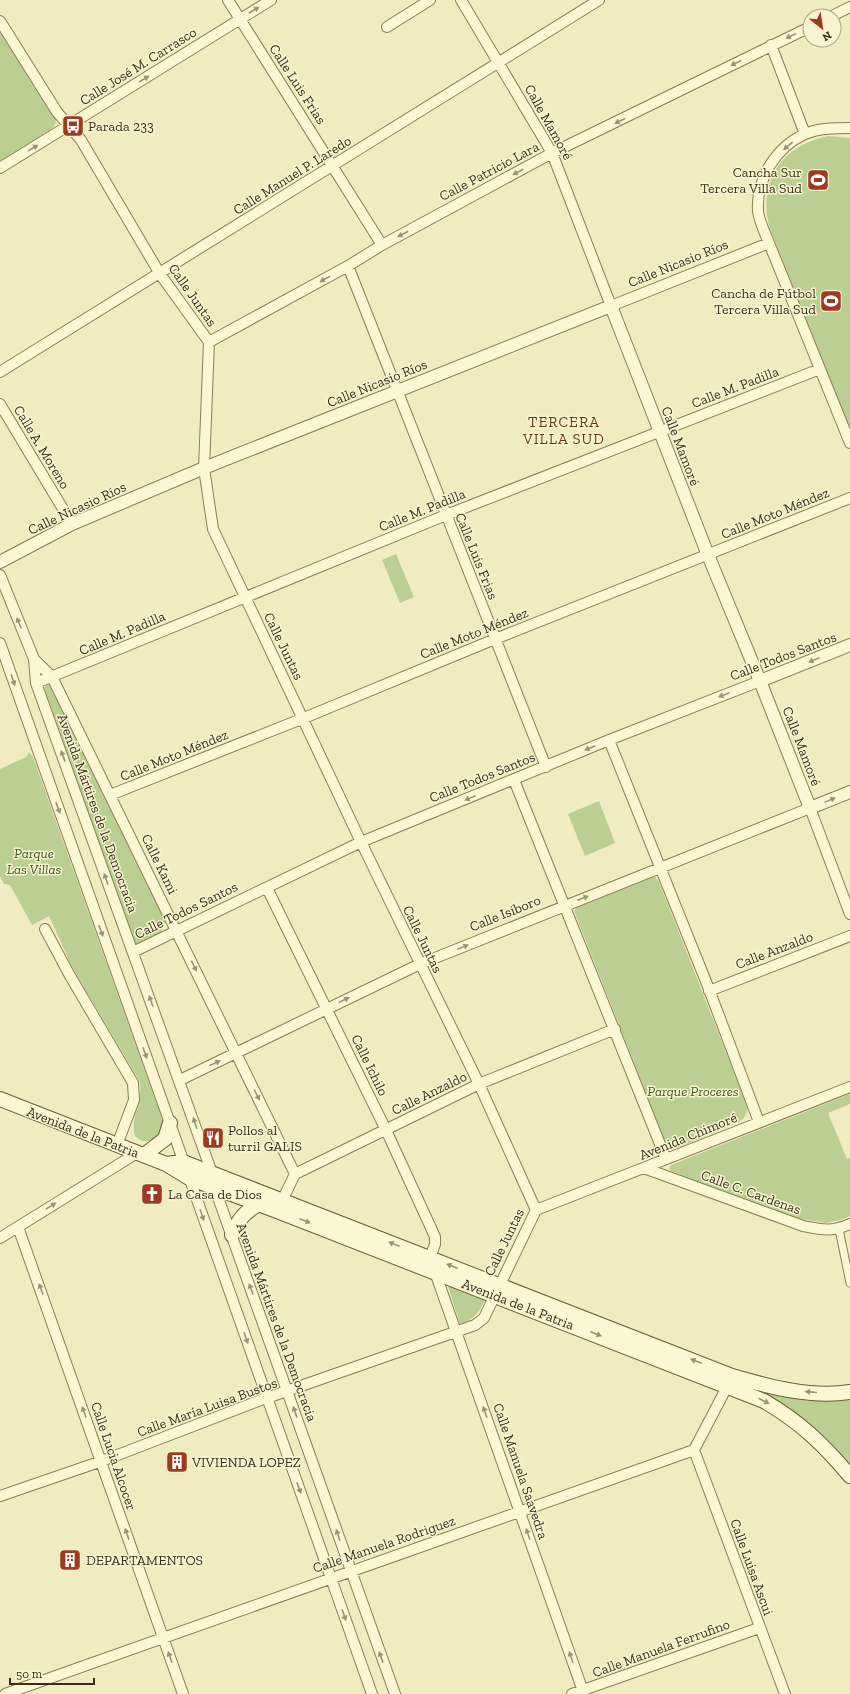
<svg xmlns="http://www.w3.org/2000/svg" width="850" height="1694" font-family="'Zilla Slab',serif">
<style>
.green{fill:#bbcf92}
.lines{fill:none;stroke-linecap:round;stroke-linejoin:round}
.pedestrian-casing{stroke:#8a7d56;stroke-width:9}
.minor-casing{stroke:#8a7d56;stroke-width:12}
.tertiary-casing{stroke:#8a7d56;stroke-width:14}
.secondary-casing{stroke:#6c5d39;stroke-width:16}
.pedestrian{stroke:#fbf7d2;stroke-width:7}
.minor{stroke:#fbf7d2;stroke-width:10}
.tertiary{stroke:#fbf7d2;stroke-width:12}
.secondary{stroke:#fbf7d2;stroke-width:14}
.oneway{fill:#9a9477}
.labels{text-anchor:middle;stroke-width:3;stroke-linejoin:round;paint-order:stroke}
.street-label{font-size:14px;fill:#39301c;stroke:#f7f4cf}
.poi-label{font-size:14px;fill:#39301c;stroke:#f7f4cf;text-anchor:start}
.park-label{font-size:14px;font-style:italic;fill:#3d5621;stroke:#f7f4cf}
.neighbourhood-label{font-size:15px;letter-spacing:1px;fill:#683a18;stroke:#f7f4cf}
</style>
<rect width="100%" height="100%" fill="#f0ecbf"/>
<path class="green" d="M0,28l56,90c0,6 -1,8 -6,12l-50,32z
M828,136l22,2v293l-81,-205c-11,-46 14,-81 59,-90z
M396,554l18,43 -14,6 -18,-43z
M48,683l3,2 114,235c0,15 -15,19 -27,24l-3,-1 -91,-255z
M29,752l4,5 131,367 -1,8 -9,9h-12l-7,-5c-6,-19 10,-37 4,-56l-67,-113 -23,-51 -17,9 -22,-40 -6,-1 -4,-8v-107l26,-12z
M599,801l16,42 -30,13 -17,-42z
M655,877l4,5 89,226 -4,10 -5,4 -61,26 -8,-2 -6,-7 -90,-228 4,-5 72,-28z
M850,1094v10l-22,9 19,46 3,-1v58l-9,4 -15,3 -30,-5 -104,-38 -21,-9 -2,-3 2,-3z
M447,1283l39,14c-6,15 -11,22 -26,27z
M762,1393c30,6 58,9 88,7v65c-27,-33 -51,-52 -88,-72z"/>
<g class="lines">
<g class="pedestrian-casing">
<path id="pedestrian" d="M839,1229l11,54"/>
</g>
<g class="minor-casing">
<path id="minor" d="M228,0l154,245
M461,0l91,153 59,153 158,-63
M832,16l18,-9
M0,21l57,91 24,28 79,134 49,68 -5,126 9,61 148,313 118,242 57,126 -52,108 -9,7 -214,75 -159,61 -102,35
M387,27l43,-27
M771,45l34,89
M850,128c-15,0 -31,0 -45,6 -29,13 -49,45 -47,77 1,10 7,22 11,32l81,200
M0,168l271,-168
M348,266l198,501
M209,342l139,-76 34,-21 170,-92 258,-126
M0,372l599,-372
M0,404l72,120
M0,575l34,84 2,24 176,490 3,16 180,505
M0,643l372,1051
M34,659l18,18 243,497
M36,683l410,-168 374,-146
M609,740l98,244 52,138
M514,780l152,379
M110,795l194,-77 191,-79 355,-141
M267,888l119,242 45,98 4,9v7l-5,14 154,436
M45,929l24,45 64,109 1,17 -17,45
M133,952l228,-110 248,-102 151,-59
M709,991l141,-55
M180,1080l240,-116 390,-156 40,106
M644,1168l159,58c20,4 28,6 47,-2
M280,1205l15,-31 184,-90 136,-55
M536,1210l314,-123
M18,1227l165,467
M0,1238l137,-85
M694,1450l91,244
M5,1694l689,-244 36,-69
M572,1694l187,-66"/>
</g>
<g class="tertiary-casing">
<path id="tertiary" d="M0,562l72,-38 132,-56 407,-162 97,249 52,126 50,127 40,-16
M760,681l90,-36"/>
</g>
<g class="secondary-casing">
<path id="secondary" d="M0,1099l166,65 23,14 88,33 487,190c36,21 59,43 86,75
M144,1155l21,-16 5,-16
M166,1164l17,-2 549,214c38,11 79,22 118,16
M232,1235c6,-15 12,-23 27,-31"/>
</g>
<use href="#pedestrian" class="pedestrian"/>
<use href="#minor" class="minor"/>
<use href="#tertiary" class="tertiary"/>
<use href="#secondary" class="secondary"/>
</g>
<defs><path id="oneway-solid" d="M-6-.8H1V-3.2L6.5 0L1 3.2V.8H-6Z"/></defs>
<g class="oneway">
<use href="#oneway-solid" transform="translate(254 10) rotate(-31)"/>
<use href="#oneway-solid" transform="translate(791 36) rotate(154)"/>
<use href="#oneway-solid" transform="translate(736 63) rotate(154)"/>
<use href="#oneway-solid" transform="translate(144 79) rotate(-32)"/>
<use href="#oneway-solid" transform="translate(620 121) rotate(154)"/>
<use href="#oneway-solid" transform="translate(788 146) rotate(140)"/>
<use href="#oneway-solid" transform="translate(33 148) rotate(-31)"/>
<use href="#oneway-solid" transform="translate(518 172) rotate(152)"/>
<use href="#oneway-solid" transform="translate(403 234) rotate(152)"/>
<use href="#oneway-solid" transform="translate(325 279) rotate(151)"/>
<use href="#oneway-solid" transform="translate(19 623) rotate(-112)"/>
<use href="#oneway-solid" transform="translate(814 660) rotate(158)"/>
<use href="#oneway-solid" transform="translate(13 680) rotate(71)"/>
<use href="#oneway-solid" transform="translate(724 695) rotate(159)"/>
<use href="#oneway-solid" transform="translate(590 748) rotate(157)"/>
<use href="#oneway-solid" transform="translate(63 756) rotate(-110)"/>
<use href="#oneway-solid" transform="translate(470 798) rotate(158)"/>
<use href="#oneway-solid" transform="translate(830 800) rotate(-22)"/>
<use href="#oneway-solid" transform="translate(58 808) rotate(70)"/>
<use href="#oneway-solid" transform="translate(106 879) rotate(-109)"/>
<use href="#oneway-solid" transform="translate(583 898) rotate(-21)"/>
<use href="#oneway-solid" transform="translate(101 931) rotate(70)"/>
<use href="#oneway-solid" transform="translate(463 947) rotate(-22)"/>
<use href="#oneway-solid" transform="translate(194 966) rotate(64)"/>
<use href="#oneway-solid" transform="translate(344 1000) rotate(-26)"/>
<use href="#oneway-solid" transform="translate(151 1001) rotate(-110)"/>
<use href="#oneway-solid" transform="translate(145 1053) rotate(70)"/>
<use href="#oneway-solid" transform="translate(215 1063) rotate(-26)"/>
<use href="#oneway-solid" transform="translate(257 1095) rotate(64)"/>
<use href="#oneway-solid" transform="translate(195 1123) rotate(-109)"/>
<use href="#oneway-solid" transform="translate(51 1206) rotate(-32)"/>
<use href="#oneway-solid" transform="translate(202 1215) rotate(71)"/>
<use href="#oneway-solid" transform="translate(305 1221) rotate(21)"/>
<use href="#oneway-solid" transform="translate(394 1244) rotate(-159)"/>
<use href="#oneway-solid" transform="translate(452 1266) rotate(-159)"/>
<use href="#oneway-solid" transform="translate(41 1289) rotate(-110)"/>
<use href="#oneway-solid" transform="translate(251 1289) rotate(-110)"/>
<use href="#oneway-solid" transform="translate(596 1334) rotate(21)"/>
<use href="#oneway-solid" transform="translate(246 1338) rotate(71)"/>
<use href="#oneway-solid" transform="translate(696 1361) rotate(-159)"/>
<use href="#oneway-solid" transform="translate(811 1392) rotate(-175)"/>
<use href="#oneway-solid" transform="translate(764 1401) rotate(27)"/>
<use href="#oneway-solid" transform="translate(84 1412) rotate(-110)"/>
<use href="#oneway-solid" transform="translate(295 1412) rotate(-109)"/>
<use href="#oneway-solid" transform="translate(485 1412) rotate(-109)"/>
<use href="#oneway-solid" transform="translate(299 1488) rotate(70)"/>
<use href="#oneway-solid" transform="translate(127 1534) rotate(-109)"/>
<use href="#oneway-solid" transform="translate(528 1534) rotate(-109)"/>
<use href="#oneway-solid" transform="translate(338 1535) rotate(-109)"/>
<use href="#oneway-solid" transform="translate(344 1615) rotate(71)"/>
<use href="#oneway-solid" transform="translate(170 1657) rotate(-109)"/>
<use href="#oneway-solid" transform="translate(381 1657) rotate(-110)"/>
<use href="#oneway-solid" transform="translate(571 1657) rotate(-109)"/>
</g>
<defs>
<g id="bus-square" transform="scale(1.15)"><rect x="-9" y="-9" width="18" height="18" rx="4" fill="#9d3b22" stroke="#f7f4cf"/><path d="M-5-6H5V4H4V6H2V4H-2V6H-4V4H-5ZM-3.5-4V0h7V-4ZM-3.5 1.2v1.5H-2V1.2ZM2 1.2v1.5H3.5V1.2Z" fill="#fff"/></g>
<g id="stadium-square" transform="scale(1.15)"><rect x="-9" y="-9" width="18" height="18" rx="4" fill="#9d3b22" stroke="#f7f4cf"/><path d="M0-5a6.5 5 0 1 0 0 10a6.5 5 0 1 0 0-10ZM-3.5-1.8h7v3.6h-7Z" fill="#fff"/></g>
<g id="restaurant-square" transform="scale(1.15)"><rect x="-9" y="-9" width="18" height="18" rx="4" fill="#9d3b22" stroke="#f7f4cf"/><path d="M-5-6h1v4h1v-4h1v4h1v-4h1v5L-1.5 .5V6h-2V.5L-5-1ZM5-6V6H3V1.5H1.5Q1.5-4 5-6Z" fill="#fff"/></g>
<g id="church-square" transform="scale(1.15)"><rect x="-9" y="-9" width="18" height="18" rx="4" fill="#9d3b22" stroke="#f7f4cf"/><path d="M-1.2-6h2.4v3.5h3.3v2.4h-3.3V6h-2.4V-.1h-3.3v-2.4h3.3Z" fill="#fff"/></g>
<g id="building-square" transform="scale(1.15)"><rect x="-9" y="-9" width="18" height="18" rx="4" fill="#9d3b22" stroke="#f7f4cf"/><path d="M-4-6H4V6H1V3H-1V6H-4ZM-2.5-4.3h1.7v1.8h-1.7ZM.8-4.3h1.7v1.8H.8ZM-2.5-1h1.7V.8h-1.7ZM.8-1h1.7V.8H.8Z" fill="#fff"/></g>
</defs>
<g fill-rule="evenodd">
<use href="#bus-square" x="73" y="126"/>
<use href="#stadium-square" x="818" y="180"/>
<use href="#stadium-square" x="831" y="301"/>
<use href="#restaurant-square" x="213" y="1138"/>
<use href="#church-square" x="152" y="1194"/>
<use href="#building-square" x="177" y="1462"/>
<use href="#building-square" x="70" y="1560"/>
</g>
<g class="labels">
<g class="street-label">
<text transform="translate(138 66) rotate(-32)" y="5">Calle José M. Carrasco</text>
<text transform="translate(298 84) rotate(57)" y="5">Calle Luis Frias</text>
<text transform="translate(549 122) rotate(61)" y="5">Calle Mamoré</text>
<text transform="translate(489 171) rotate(-28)" y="5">Calle Patricio Lara</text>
<text transform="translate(292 175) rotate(-32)" y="5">Calle Manuel P. Laredo</text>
<text transform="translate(678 263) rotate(-22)" y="5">Calle Nicasio Ríos</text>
<text transform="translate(193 295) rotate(55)" y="5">Calle Juntas</text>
<text transform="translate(377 383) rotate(-22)" y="5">Calle Nicasio Ríos</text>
<text transform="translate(735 387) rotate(-21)" y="5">Calle M. Padilla</text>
<text transform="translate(681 446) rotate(69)" y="5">Calle Mamoré</text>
<text transform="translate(42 447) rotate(59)" y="5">Calle A. Moreno</text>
<text transform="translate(77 508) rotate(-25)" y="5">Calle Nicasio Ríos</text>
<text transform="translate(422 510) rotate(-22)" y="5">Calle M. Padilla</text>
<text transform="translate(775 513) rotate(-22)" y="5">Calle Moto Méndez</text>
<text transform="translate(477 556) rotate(68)" y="5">Calle Luis Frias</text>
<text transform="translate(122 633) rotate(-23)" y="5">Calle M. Padilla</text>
<text transform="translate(474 633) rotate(-22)" y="5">Calle Moto Méndez</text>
<text transform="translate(284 646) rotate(64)" y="5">Calle Juntas</text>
<text transform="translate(783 656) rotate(-21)" y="5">Calle Todos Santos</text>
<text transform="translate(802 746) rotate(69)" y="5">Calle Mamoré</text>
<text transform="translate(174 755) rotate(-22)" y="5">Calle Moto Méndez</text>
<text transform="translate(482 777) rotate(-22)" y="5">Calle Todos Santos</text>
<text transform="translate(98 813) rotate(70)" y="5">Avenida Mártires de la Democracia</text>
<text transform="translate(160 864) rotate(64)" y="5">Calle Kami</text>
<text transform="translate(186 910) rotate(-26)" y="5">Calle Todos Santos</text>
<text transform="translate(505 913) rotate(-22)" y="5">Calle Isiboro</text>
<text transform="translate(423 939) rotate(64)" y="5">Calle Juntas</text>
<text transform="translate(774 950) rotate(-21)" y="5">Calle Anzaldo</text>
<text transform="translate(370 1065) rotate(64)" y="5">Calle Ichilo</text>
<text transform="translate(429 1093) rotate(-26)" y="5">Calle Anzaldo</text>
<text transform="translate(83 1132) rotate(21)" y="5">Avenida de la Patria</text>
<text transform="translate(688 1136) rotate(-22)" y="5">Avenida Chimoré</text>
<text transform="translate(751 1192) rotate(20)" y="5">Calle C. Cardenas</text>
<text transform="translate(504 1242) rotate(-64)" y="5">Calle Juntas</text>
<text transform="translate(518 1304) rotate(21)" y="5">Avenida de la Patria</text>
<text transform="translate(277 1322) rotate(70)" y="5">Avenida Mártires de la Democracia</text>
<text transform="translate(207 1407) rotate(-20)" y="5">Calle María Luisa Bustos</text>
<text transform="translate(114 1456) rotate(71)" y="5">Calle Lucia Alcocer</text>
<text transform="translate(521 1471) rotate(71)" y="5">Calle Manuela Saavedra</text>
<text transform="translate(384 1544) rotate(-19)" y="5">Calle Manuela Rodriguez</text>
<text transform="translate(752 1567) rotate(70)" y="5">Calle Luisa Ascui</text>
<text transform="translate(661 1648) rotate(-20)" y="5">Calle Manuela Ferrufino</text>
</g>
<g class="poi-label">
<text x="88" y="131">Parada 233</text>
<text x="802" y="177" text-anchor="end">Cancha Sur<tspan x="802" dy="16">Tercera Villa Sud</tspan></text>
<text x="816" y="298" text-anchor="end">Cancha de Fútbol<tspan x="816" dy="16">Tercera Villa Sud</tspan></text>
<text x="228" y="1135">Pollos al<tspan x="228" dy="16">turril GALIS</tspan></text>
<text x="168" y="1199">La Casa de Dios</text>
<text x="192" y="1467">VIVIENDA LOPEZ</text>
<text x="86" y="1565">DEPARTAMENTOS</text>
</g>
<g class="park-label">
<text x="34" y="858">Parque<tspan x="34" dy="16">Las Villas</tspan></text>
<text x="693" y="1096">Parque Proceres</text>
</g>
<g class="neighbourhood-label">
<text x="564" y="427">TERCERA<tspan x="564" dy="17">VILLA SUD</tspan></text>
</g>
</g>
<g transform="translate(822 28) rotate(150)"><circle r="19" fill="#f7f4cf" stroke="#aba687"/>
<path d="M0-3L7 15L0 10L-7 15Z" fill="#9d3b22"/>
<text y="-6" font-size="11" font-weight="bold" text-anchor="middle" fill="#39301c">N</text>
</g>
<path d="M10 1678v6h84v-6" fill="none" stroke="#39301c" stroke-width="2"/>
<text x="16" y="1678" font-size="12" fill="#39301c" stroke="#f7f4cf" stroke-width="3" paint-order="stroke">50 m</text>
</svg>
